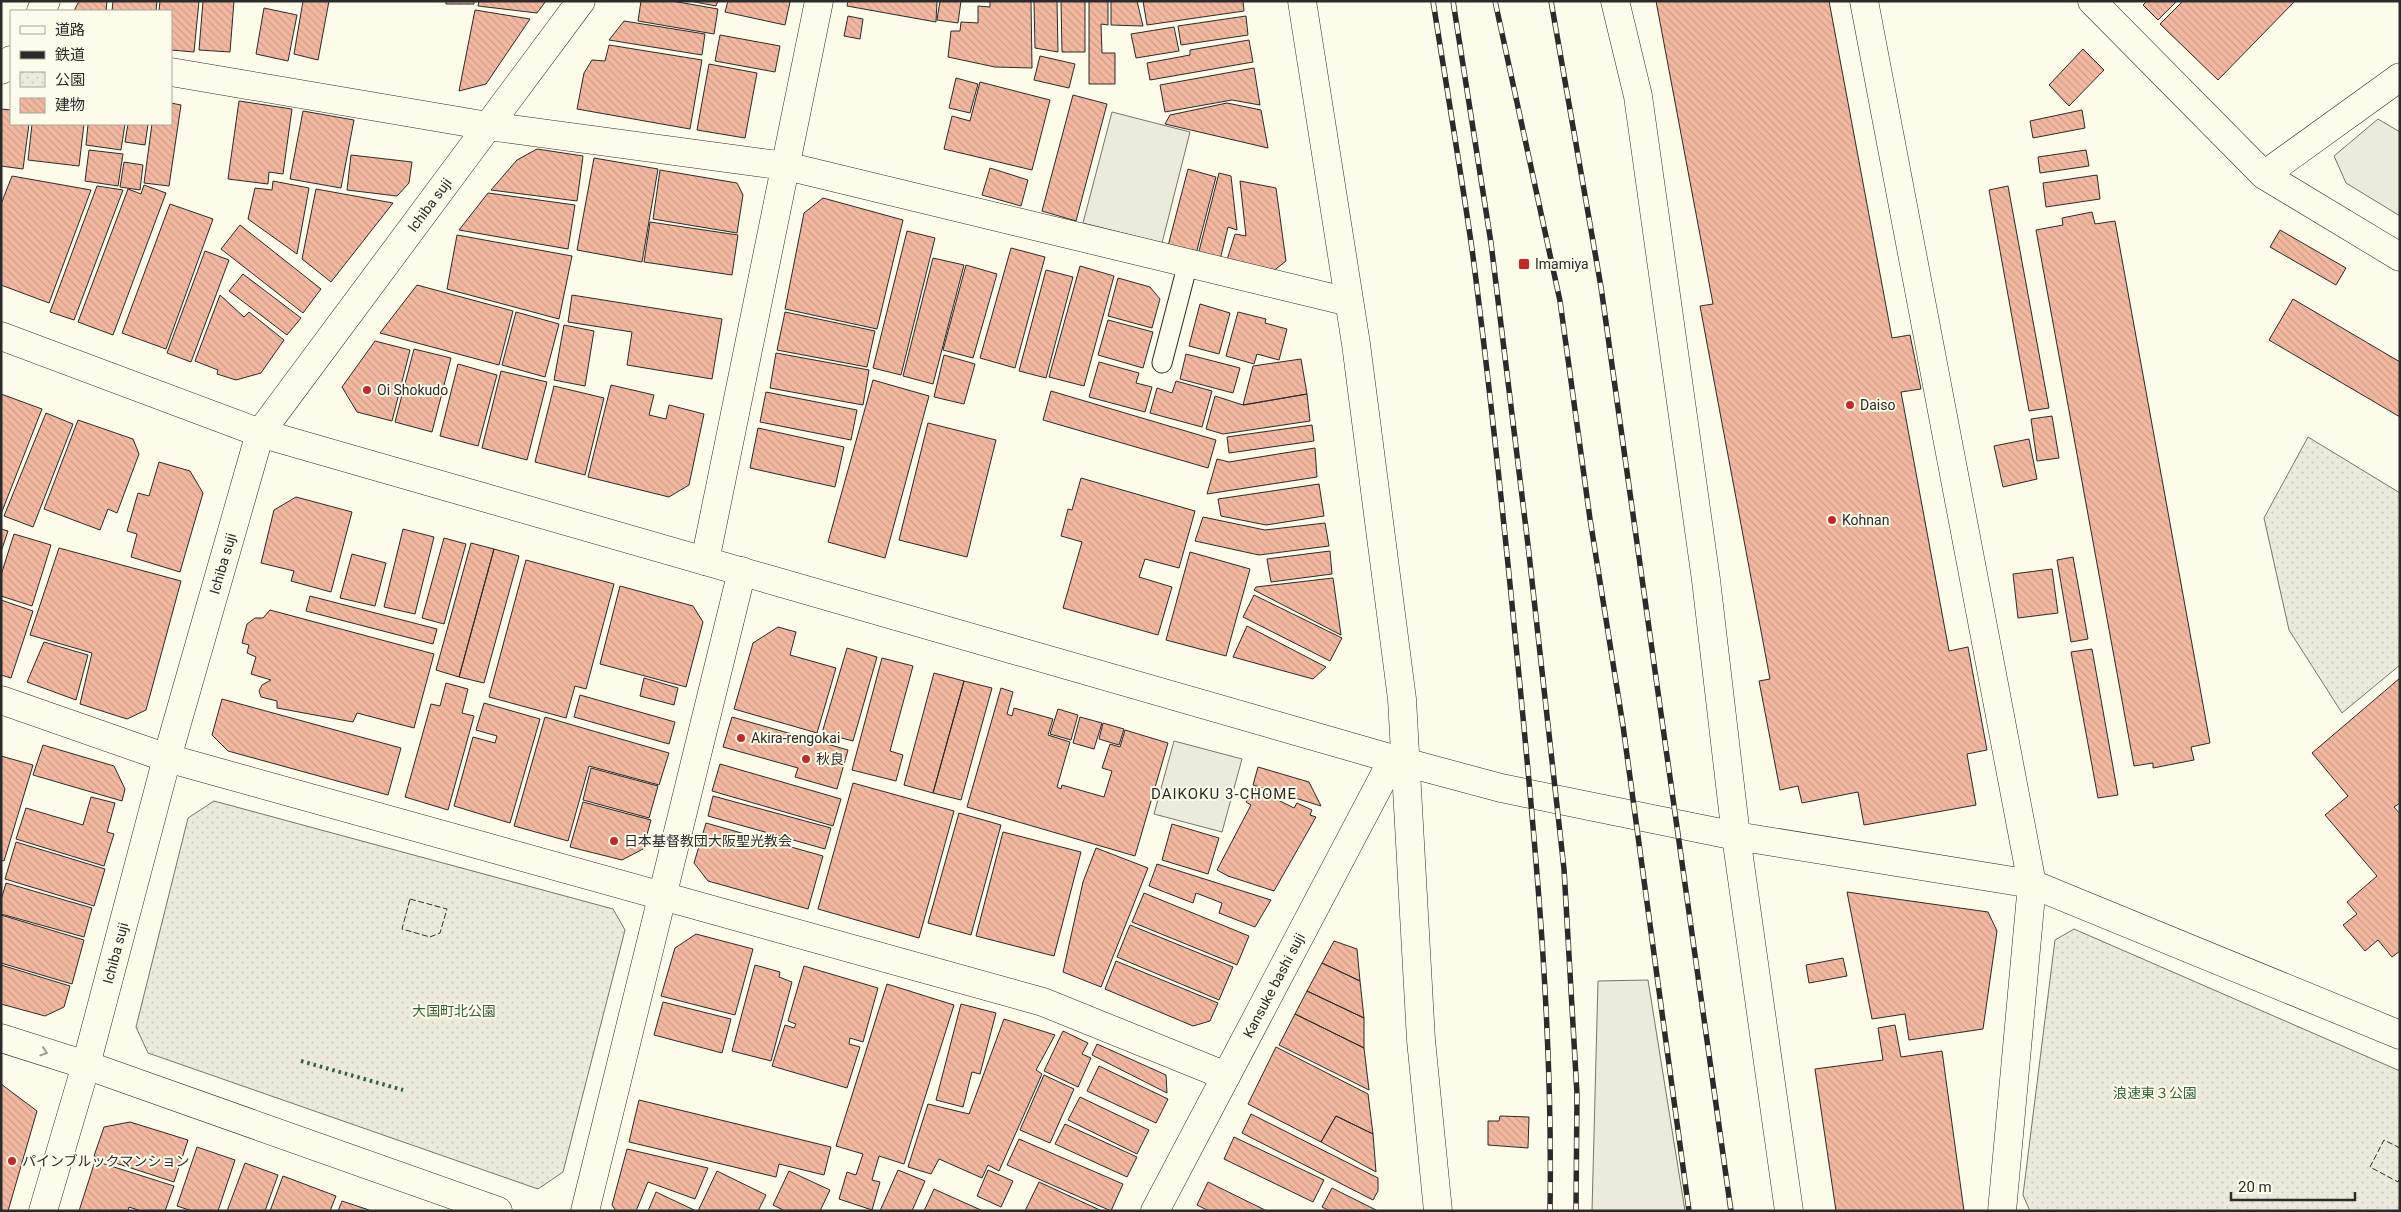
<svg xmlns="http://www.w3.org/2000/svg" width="2401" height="1212" font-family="Roboto,'Noto Sans JP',sans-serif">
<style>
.park{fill:url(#park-dots);stroke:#74746e}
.parking{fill:#eceadb;stroke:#74746e}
.building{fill:url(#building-back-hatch);stroke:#2b2b2b}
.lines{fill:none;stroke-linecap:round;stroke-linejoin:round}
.service-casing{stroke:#2b2b2b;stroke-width:21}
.minor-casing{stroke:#2b2b2b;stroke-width:29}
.tertiary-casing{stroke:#2b2b2b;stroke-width:29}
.service{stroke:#fdfbea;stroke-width:19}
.minor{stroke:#fdfbea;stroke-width:28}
.tertiary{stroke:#fdfbea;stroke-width:28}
.rail-casing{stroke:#2b2b2b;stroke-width:5.5}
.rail{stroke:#fdfbea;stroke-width:4;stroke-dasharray:11;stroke-linecap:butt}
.hedge{stroke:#34623c;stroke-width:4;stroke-dasharray:2.5 4;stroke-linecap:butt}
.fence{stroke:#2b2b2b;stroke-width:1;stroke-dasharray:6 2.5;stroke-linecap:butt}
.oneway{stroke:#9e9d94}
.poi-dot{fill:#c62828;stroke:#fdfbea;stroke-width:2}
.labels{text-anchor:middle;stroke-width:4;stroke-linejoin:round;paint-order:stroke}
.street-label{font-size:14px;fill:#2b2b2b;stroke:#fdfbea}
.poi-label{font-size:14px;fill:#2b2b2b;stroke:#fdfbea;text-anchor:start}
.park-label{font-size:14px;fill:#34623c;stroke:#fdfbea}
.neighbourhood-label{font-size:15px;letter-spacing:1px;fill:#2b2b2b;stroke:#fdfbea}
</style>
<defs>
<pattern id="park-dots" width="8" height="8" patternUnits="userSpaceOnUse" patternTransform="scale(1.25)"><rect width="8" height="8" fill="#ecebdb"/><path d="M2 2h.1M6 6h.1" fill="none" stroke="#cbcabc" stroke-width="1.8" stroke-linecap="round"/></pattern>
<pattern id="building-back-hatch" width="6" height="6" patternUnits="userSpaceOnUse" patternTransform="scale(1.25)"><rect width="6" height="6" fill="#f2b8a0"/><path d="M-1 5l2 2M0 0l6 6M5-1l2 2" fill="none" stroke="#d09e8a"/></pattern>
</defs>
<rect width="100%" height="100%" fill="#fdfbea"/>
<path class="park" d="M2308,437l92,56v172l-58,48 -53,-83 -25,-112z
M214,801l399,108 12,21 -62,242 -25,17 -390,-136 -12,-26 52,-209z
M2074,929l326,142v140h-370l-7,-16 32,-255z"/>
<path class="parking" d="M1112,112l78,20 -28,111 -79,-20z
M2378,119l22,13v84l-54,-33 -12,-27z
M1174,741l68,18 -20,73 -68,-18z
M1648,980l37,231h-93l6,-230z"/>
<path class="building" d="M79,1h28l-1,10h-32z
M113,1h44l-1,10h-44z
M160,1h39l-5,51 -23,-2v-39h-12z
M203,1h31l-4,51 -31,-2z
M303,1h26l-11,59 -24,-6z
M446,1h28v3h-28z
M479,1h67l-9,12 -59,-7z
M641,1h31l46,8 -4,25 -76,-13z
M690,1h28l-2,5z
M728,1h58l4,1 -5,23 -60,-13z
M848,1h89l-1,21 -89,-16z
M940,1h21l-3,22 -21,-3z
M990,1h41l1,67 -37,-1 -47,-10 3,-26h9l1,-9 17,1v-17l12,1z
M1034,1h23l1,51 -23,-4z
M1061,1h24v51h-23z
M1089,1h19v24l-7,-1 1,29h13v31h-26z
M1111,1h26l6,25 -32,-1z
M1143,1h100l1,10 -97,14z
M1656,1h173l63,337 18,-3 11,54 -20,3 48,259 19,-4 19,103 -20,4 9,51 -112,20 -6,-33 -56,11 -4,-17 -18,4 -21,-109 11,-2 -70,-373 13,-2z
M2147,1h30l-19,19 -15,-15z
M2183,1h112l-77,79 -58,-56z
M264,8l33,7 -9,46 -32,-7z
M475,10l55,9 -44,65 -27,7z
M848,16l15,3 -3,20 -16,-3z
M1246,16l2,19 -67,10 -3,-19z
M624,21l81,13 -3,21 -93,-15z
M1174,27l5,24 -43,7 -5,-24z
M720,35l60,11 -5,26 -60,-11z
M1249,40l4,22 -103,18 -3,-17 43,-8v-5z
M609,45l93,15 -12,69 -113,-20 7,-36 8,-13 13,1z
M2083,49l21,21 -35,36 -20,-21z
M1040,56l35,8 -6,24 -35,-8z
M709,64l48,9 -12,65 -48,-8z
M1254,68l6,37 -28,-5 -67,12 -5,-27z
M956,78l22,6 -8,29 -21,-5z
M980,82l70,18 -18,70 -88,-21 8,-33 18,5z
M1073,95l34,9 -31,117 -34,-10z
M239,101l53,8 -9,65 -14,-2 -1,12 -40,-5z
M171,103l10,2 -12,81 -25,-3 8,-59h19z
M1227,103l34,7 7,38 -103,-24 5,-9z
M1,109l10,1v14h18l-6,45 -22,-3z
M2082,110l3,18 -52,10 -3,-17z
M303,111l51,9 -13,68 -51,-9z
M32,124h52l-5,42 -51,-6z
M88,124h37l-4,26 -35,-5z
M128,124h20l-3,21 -20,-3z
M537,149l46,7 -6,45 -86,-11 26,-30z
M89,150l34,4 -5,32 -33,-5z
M2086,150l3,16 -49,7 -2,-16z
M351,155l61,7 -3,21 -12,13 -50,-6z
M594,158l64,11 -16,93 -65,-12z
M124,162l19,3 -3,25 -20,-3z
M990,168l38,12 -7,26 -39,-11z
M1188,169l28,8 -20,77 -28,-8z
M660,170l77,13 6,12 -6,38 -84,-14z
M1219,173l12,3 6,54 -9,-3 -8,33 -22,-5z
M2097,175l3,24 -54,8 -3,-24z
M12,176l79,14 -42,113 -48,-18v-81z
M273,181l36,7 -12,66 -49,-35 7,-31 17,2z
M1240,181l36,7 10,73 -14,11 -45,-12 8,-26 11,2z
M144,185l22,8 -53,142 -35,-13 50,-133 13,5z
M97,186l26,4 -49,130 -24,-8z
M2008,186l41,222 -20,3 -40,-221z
M316,189l77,14 -62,79 -29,-23z
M488,193l87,12 -7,44 -109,-19z
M823,198l80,22 -26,109 -92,-20 19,-96z
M170,204l43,15 -47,130 -44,-16z
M2092,212l3,12 20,-3 95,522 -19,4 3,13 -41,8v-5l-19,3 -98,-536 27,-5 -1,-7z
M650,222l88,13 -6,40 -88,-13z
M240,225l81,64 -18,24 -82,-64z
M2280,230l66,38 -10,17 -66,-38z
M907,231l28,7 -34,137 -28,-7z
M457,235l115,21 -13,63 -112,-30z
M1011,248l34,9 -30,111 -35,-10z
M205,251l24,9 -38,102 -24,-9z
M933,258l31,7 -31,119 -30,-8z
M966,265l31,9 -24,84 -30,-8z
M1080,266l34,10 -30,110 -35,-9z
M1046,270l27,7 -27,101 -27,-7z
M243,274l58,44 -14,17 -58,-44z
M1118,278l32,9 10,12 -8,29 -44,-12z
M417,285l96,26 -14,54 -119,-32z
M220,295l24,22 5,-5 35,28 -23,33 -25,7 -19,-6 1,-4 -23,-9z
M572,295l150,24 -10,60 -85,-14 5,-33 -64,-10z
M2293,299l107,63v55l-131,-77z
M1200,304l30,9 -11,41 -30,-8z
M516,312l43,12 -14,53 -43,-12z
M785,312l90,19 -8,36 -90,-17z
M1238,312l28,7 -1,4 22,6 -8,31 -22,-6 -3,10 -28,-8z
M1108,320l45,12 -10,36 -45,-13z
M564,325l30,6 -9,55 -31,-6z
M375,341l35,9 -18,71 -35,-9 -15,-25z
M414,349l37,9 -19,74 -37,-10z
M776,353l93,17 -6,35 -93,-17z
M1186,354l54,14 -7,25 -53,-14z
M944,355l31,9 -11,40 -30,-7z
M1301,359l6,35 -64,11 10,-39z
M1099,362l40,11 -3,10 16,4 -7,25 -56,-15z
M458,364l39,11 -19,71 -38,-10z
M501,371l46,11 -20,78 -45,-12z
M873,380l56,16 -44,162 -57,-16z
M1176,381l36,10 -10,36 -52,-14 7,-25 15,5z
M611,385l43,10 -5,20 17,4 3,-14 35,9 -15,71 -20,12 -81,-20z
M554,386l50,12 -19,77 -50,-13z
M1051,391l165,49 -8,28 -165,-48z
M766,392l91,18 -6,30 -91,-18z
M1,394l41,15 -41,105z
M1307,394l3,27 -87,13 -17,-5 9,-33 28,9z
M46,413l27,11 -40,103 -29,-11z
M2052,416l7,42 -22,3 -6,-42z
M78,420l55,19 6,15 -22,59 -9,-4 -8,21 -56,-21z
M928,423l68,17 -29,117 -68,-17z
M1312,425l2,16 -85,12 -2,-16z
M758,428l86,19 -9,40 -85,-19z
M2029,439l8,40 -34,8 -9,-41z
M1315,448l2,29 -110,17 10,-35 12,3z
M159,462l31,9 13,22 -23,79 -49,-15 6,-23 -10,-3 11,-38 11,3z
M1081,478l114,33 -16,57 -34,-9 -6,18 33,10 -14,48 -95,-27 19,-66 -21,-6 7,-27 4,1z
M1319,484l5,32 -58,9 -45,-9 -3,-17z
M296,497l56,15 -21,80 -40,-11 3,-10 -33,-8 13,-53z
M1203,517l62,13 60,-7 4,23 -70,9 -64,-14z
M1,529l7,2 -7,21z
M403,529l31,8 -19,77 -31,-7z
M14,534l37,11 -19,61 -31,-10v-21z
M444,538l22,6 -22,80 -22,-6z
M471,543l23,6 -35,128 -23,-7z
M59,548l122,33 -35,129 -19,9 -47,-15 12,-51 -62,-18z
M494,549l25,7 -35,127 -25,-6z
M1330,551l2,23 -61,8 -4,-23z
M1190,552l60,17 -24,87 -60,-16z
M352,554l34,9 -11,43 -35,-8z
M2073,557l15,82 -17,3 -14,-82z
M526,560l88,24 -28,105 -11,-3 -9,32 -77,-21z
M2052,569l6,44 -40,5 -5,-44z
M1333,578l8,57 -87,-45 2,-3z
M620,586l73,20 10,16 -17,65 -86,-23z
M1254,595l88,43 -12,23 -87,-44z
M310,596l127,33 -4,15 -127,-33z
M1,600l32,11 -22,67 -10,-3z
M270,610l164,44 -20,74 -57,-15 -4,9 -76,-14v-7l-16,-4 -2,-6 3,-6 9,-5 -20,-6 5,-17 -9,-4 2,-8 -7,-2 5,-19 8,-6h8z
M1247,626l79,41 -13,12 -80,-22z
M778,627l18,5 -6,23 46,13 -19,65 -83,-24 19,-66z
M44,642l44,13 -12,45 -49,-18z
M847,648l30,9 -24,84 -31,-8z
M2092,649l26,146 -20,3 -27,-146z
M882,658l31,8 -23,85 13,4 -7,26 -44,-11z
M934,673l30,8 -31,112 -29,-8z
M644,678l34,10 -4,17 -34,-9z
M2400,678v125l-6,4 6,7v137l-8,6 -14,-17 -13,11 -22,-26 14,-11 -10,-12 30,-26 -52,-61 23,-19 -36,-43z
M964,681l28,7 -31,112 -28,-7z
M446,683l22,6 -6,24 12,3 -26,94 -43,-13 26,-93 9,2z
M1001,688l12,4 -6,22 5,2 2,-8 39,11 -5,16 22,7 -13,45 4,2 1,-4 42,12 8,-26 -10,-3 8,-24 10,3 5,-17 43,13 -33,113 -168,-49z
M580,695l95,27 -6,22 -95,-27z
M222,699l179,49 -13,47 -160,-44 -16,-16z
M484,703l56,16 -30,104 -56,-17 19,-69 22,6 2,-7 -21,-6z
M1058,709l20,6 -7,25 -21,-6z
M545,717l124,36 -10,32 -70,-19 -21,75 -54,-15z
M732,717l116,33 -11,39 -42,-12 3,-9 -75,-21z
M1080,717l22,6 -8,26 -21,-6z
M1103,723l21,6 -5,16 -20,-6z
M43,745l71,21 11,23 -3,12 -89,-26z
M1,756l32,9 -29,96 -3,-1z
M720,764l121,35 -8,27 -121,-35z
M1258,767l51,15 12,24 -68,-21z
M591,768l67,18 -9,32 -66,-18z
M853,783l101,28 -35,127 -101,-29z
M1254,788l40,20 3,-5 15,7 -2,5 6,2 -42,74 -46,-15 -11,-6 34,-65 -5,-3z
M713,796l118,32 -6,21 -117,-33z
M91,797l24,6 -8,29 7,2 -10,32 -88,-27 10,-31 57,17z
M583,802l68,18 -8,29 -21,11 -52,-13z
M959,813l42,12 -30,110 -43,-12z
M706,823l117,33 -15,53 -100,-28 -14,-18z
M1172,824l47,14 -11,36 -46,-14z
M1003,832l78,20 -27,104 -78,-20z
M16,842l89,27 -11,37 -89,-27z
M1096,848l52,20 -47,119 -38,-15 20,-90z
M1157,864l114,36 -16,27 -36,-14 3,-10 -26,-10 -3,10 -44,-17z
M6,883l86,25 -8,29 -83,-23v-14z
M1847,892l141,20 9,19 -14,98 -74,11 -4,-26 -33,5z
M1144,893l105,43 -12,29 -105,-43z
M1,915l83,25 -12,44 -71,-21z
M1130,925l103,42 -14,33 -102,-43z
M696,934l57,15 -18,66 -74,-19 14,-48z
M1334,941l23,8 3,32 -38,-18z
M1843,958l4,18 -38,7 -3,-18z
M1116,961l102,42 -8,18 -17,5 -88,-37z
M1322,963l38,18 4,37 -57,-27z
M1,965l69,21 -6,21 -19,9 -44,-12z
M755,965l25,7 -1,5 13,5 -21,79 -39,-10z
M804,966l74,22 -15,54 -13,-4 -1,6 11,3 -13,41 -75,-22 13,-41 9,3 2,-4 -8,-3z
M887,984l67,21 -50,159 -25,-8 -7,24 8,2 -8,28 -33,-11 8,-27 9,3 7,-21 -27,-8z
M1307,991l57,27v30l-69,-34z
M663,1002l68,17 -9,34 -68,-18z
M961,1004l35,9 -16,61 -8,-2 -9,35 -27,-7z
M1295,1014l69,34 5,42 -90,-45z
M1004,1019l51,16 -19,35 6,4 -43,97 -11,-6 -6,13 -43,-19 -8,15 -23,-7 20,-63 41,10z
M1895,1025l6,32 41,-6 22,160h-128l-21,-142 68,-9 -5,-32z
M1063,1031l25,12 -6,11 9,4 -13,29 -34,-16z
M1097,1044l69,31 1,18 -75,-38z
M1276,1047l92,47 5,40 -37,-18 -15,26 -73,-38z
M1099,1066l69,33 -12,24 -69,-32z
M1044,1075l30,14 -24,54 -30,-13z
M1,1084l36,27 -29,100h-7z
M1080,1097l69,33 -12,24 -69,-34z
M639,1100l192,47 -7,28 -45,-11 -3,13 -147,-35z
M1251,1114l127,64v13l-5,9 -131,-67z
M1336,1116l37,18 3,38 -55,-30z
M1500,1116l29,1 -1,31 -40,-3v-24h11z
M130,1122l58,18 -14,42 -80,-26 10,-29z
M1065,1124l72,33 -10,20 -72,-33z
M1234,1137l90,43 -11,22 -89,-43z
M1019,1139l104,45 -12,27 -104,-46z
M197,1147l38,13 -17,51h-26l-15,-5z
M627,1149l81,19 -13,31 -47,-17 -12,29h-20l-4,-6z
M95,1161l79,25 -9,25h-24l-12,-4 -1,4h-49z
M245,1163l33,12 -13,36h-38z
M898,1170l27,11 -13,30h-32z
M988,1170l25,11 -12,26 -24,-11z
M717,1171l49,24 -8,16h-60z
M789,1171l41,19 -10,21h-35l-12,-6z
M283,1176l53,20 -6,15h-60z
M1039,1182l63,29h-77z
M1208,1182l59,29h-58l-12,-6z
M1332,1188l46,23h-48l-8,-4z
M934,1189l49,22h-59z
M656,1192l38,18 -1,1h-45z
M342,1201l27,9v1h-31z"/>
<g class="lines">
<g class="service-casing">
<path id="service" d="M1162,363l26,-100"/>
</g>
<g class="minor-casing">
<path id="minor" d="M1615,1l23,95 68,484 30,256 53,375
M1864,1l168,883 -30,327
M2092,1l172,174 136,82
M41,11l5,-10
M1,70l10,-10
M171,72l317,54 298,40 563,136
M2264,175l136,-98
M705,561l114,-560
M1,700l166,58 876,244 183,74
M1736,836l296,48 368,151
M1,1038l85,27"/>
</g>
<g class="tertiary-casing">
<g id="tertiary">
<path d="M1302,1l54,343 46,355 19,341 17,171"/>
<path d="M1,336l259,97 1133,326 108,29 235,48"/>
<path d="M86,1065l412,146"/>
<path id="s1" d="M43,1211l43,-146 81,-307 93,-325 321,-432"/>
<path d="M585,1211l157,-640"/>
<path id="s2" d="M1155,1211l238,-452"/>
</g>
</g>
<use href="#service" class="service"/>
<use href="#minor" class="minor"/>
<use href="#tertiary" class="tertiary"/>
<g class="rail-casing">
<path id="rail" d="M1433,1c13,83 27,165 39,248 19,145 34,291 48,437 17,175 33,349 30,525
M1453,1l38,242 37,302 36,324 13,225 -1,117
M1495,1l65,300 30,218 33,207 66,485
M1551,1l50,286 130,924"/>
</g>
<use href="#rail" class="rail"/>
<path class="hedge" d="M301,1061l102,29"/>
<path class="fence" d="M410,899l37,10 -7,24 -10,4 -28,-8z
M2400,1148l-16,-8 -14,27 28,15 2,-4"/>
</g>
<defs><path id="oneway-chevron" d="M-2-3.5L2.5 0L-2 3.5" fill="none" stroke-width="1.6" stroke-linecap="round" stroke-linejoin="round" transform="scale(1.25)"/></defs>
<use class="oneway" href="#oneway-chevron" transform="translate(44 1052) rotate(18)"/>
<g class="poi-dot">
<rect x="1518" y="258" width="12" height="12" rx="2.5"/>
<circle cx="367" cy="390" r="5"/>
<circle cx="1850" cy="405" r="5"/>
<circle cx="1832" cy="520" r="5"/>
<circle cx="741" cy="738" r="5"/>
<circle cx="806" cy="759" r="5"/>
<circle cx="614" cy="841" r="5"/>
<circle cx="12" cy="1161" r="5"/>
</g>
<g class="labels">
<g class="street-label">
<text dy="5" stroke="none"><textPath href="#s1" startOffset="1092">Ichiba suji</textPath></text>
<text dy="5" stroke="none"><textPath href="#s1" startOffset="672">Ichiba suji</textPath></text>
<text dy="5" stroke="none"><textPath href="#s1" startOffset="268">Ichiba suji</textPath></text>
<text dy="5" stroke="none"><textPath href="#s2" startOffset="255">Kansuke bashi suji</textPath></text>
</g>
<g class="poi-label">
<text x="1535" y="269">Imamiya</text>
<text x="377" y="395">Oi Shokudo</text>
<text x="1860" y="410">Daiso</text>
<text x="1842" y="525">Kohnan</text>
<text x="751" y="743">Akira-rengokai</text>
<text x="816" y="764">秋良</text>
<text x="624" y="846">日本基督教団大阪聖光教会</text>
<text x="22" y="1166">パインブルックマンション</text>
</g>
<g class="park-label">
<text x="454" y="1016">大国町北公園</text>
<text x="2155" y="1098">浪速東３公園</text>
</g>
<g class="neighbourhood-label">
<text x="1224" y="799">DAIKOKU 3-CHOME</text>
</g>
</g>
<rect width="2401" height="1212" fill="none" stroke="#2b2b2b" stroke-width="5"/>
<rect x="10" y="10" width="162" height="115" fill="#fdfbea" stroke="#a9a89e"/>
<rect x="20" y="26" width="25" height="8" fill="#fdfbea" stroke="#a9a89e"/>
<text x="55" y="35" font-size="15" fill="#2b2b2b">道路</text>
<rect x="20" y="51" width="25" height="8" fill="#2b2b2b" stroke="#a9a89e"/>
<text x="55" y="60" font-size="15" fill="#2b2b2b">鉄道</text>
<rect x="20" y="72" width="25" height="15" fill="url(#park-dots)" stroke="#a9a89e"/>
<text x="55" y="85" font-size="15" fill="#2b2b2b">公園</text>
<rect x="20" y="98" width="25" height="15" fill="url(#building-back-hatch)" stroke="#a9a89e"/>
<text x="55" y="110" font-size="15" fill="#2b2b2b">建物</text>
<path d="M2231 1192v8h124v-8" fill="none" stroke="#2b2b2b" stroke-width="2.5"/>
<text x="2238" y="1192" font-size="15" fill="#2b2b2b" stroke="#fdfbea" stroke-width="4" paint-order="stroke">20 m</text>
</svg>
